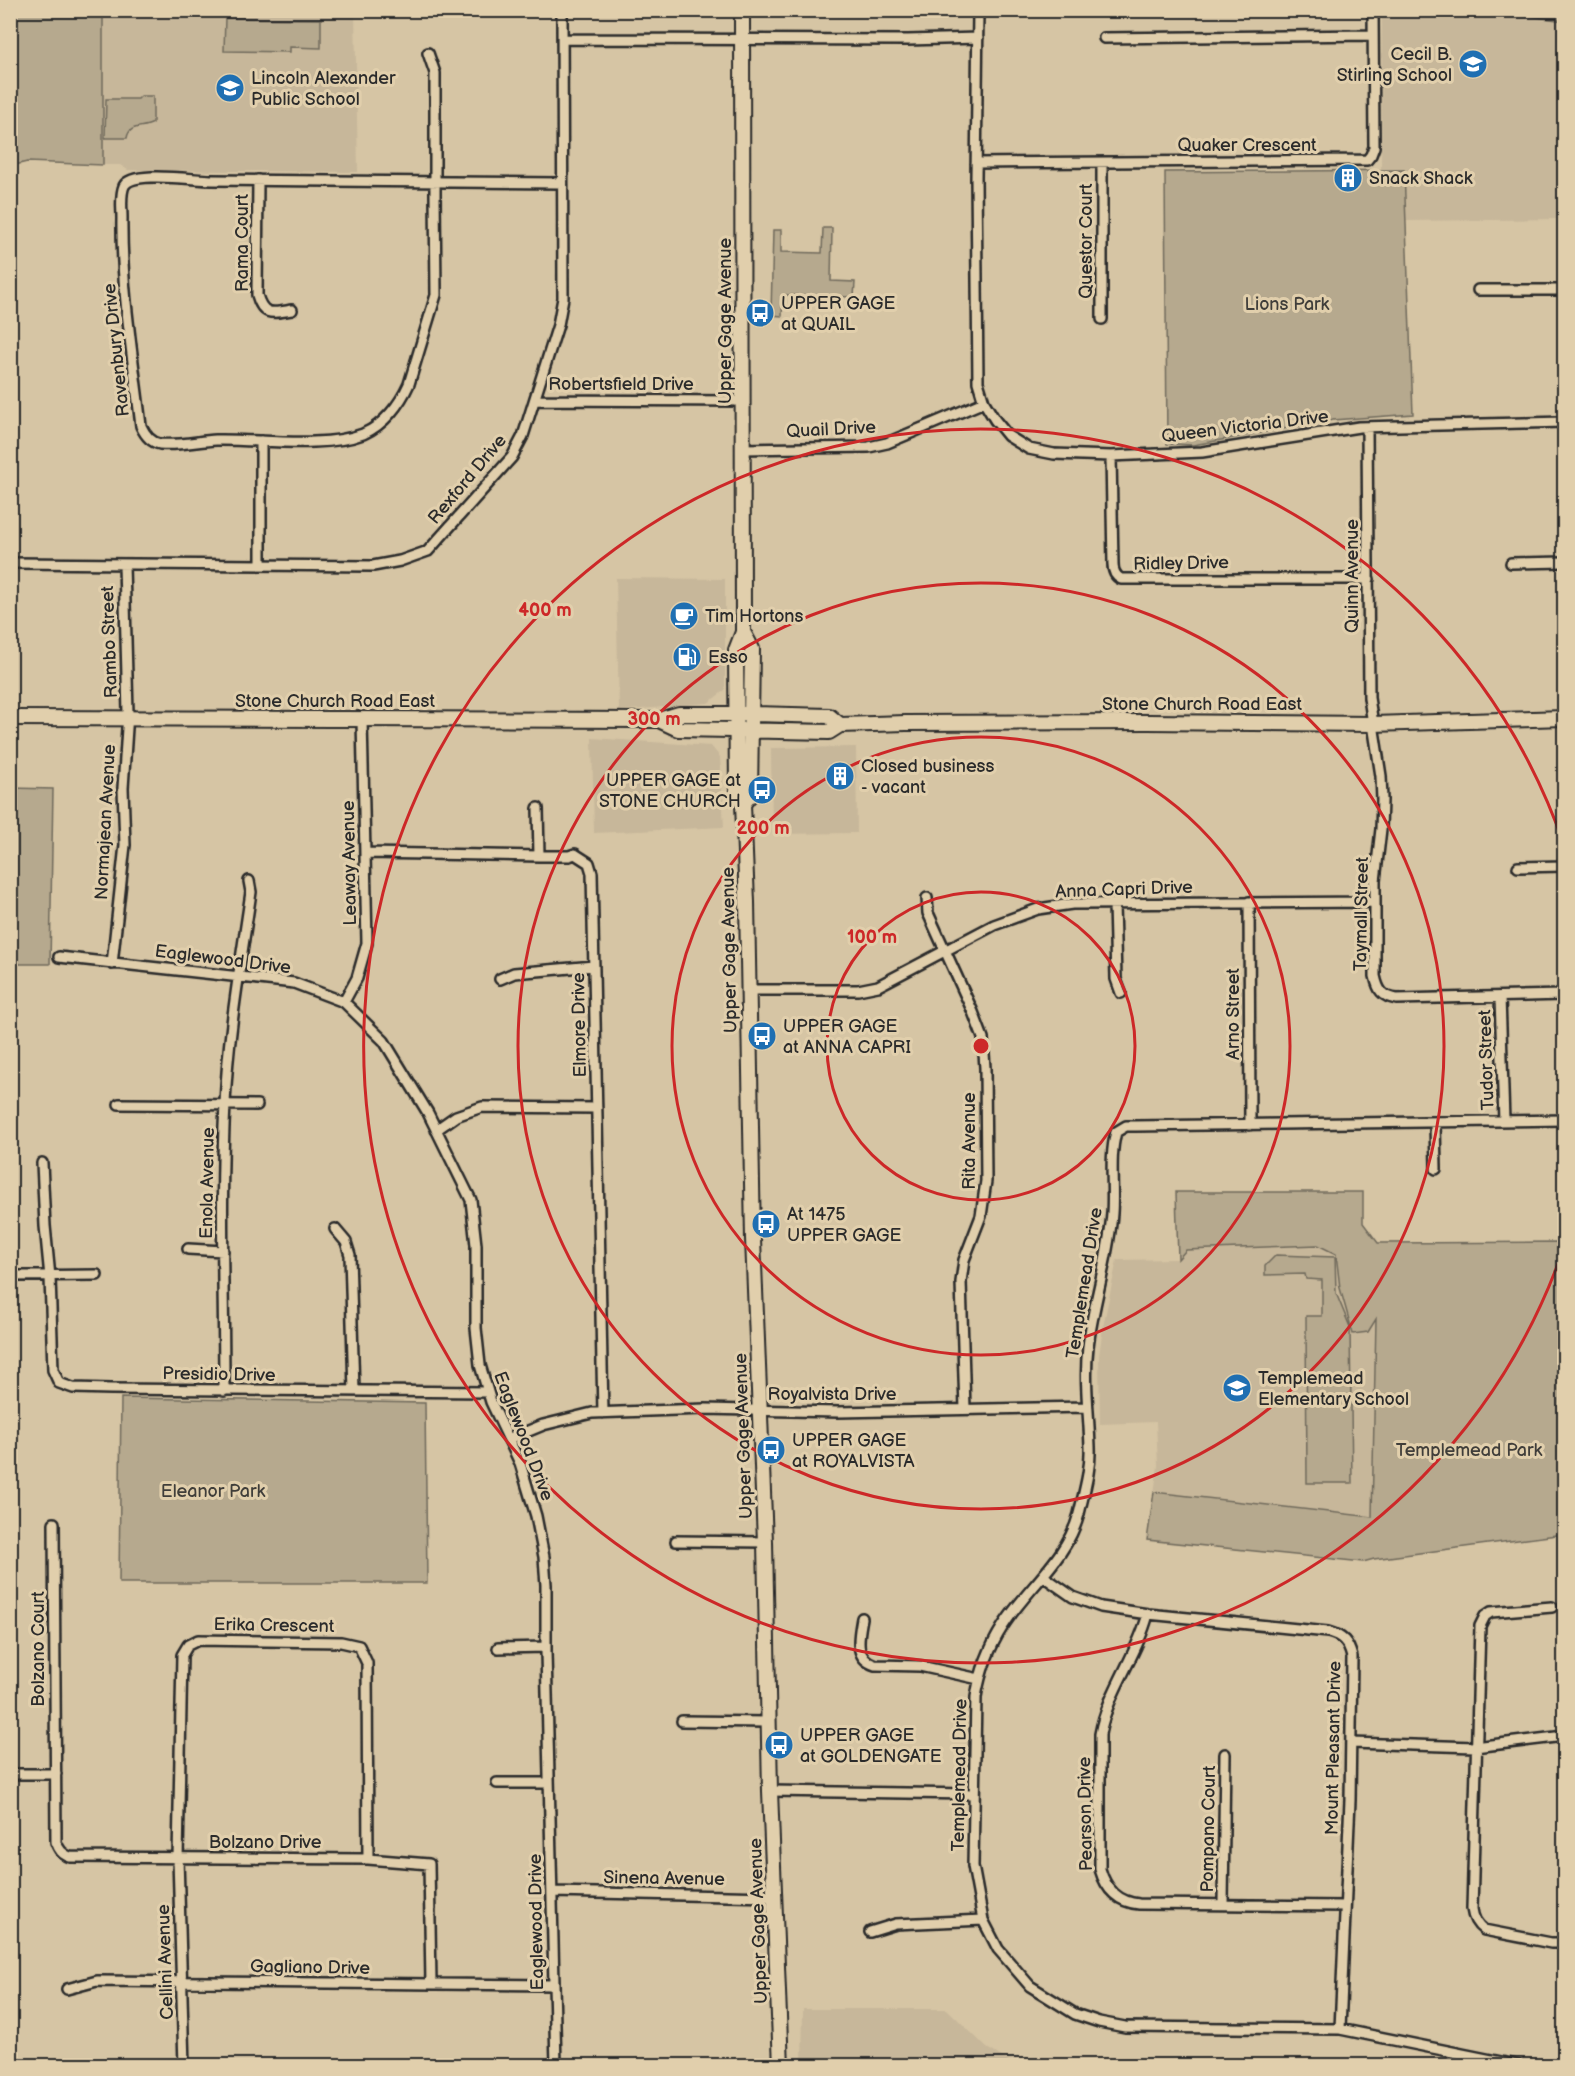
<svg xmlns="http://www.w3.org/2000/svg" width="1575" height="2076" font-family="'Balsamiq Sans',sans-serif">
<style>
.built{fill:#c7b79a}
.green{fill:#b6a98e;stroke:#706a5c;stroke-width:1.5}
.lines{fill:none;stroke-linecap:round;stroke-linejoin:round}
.street-casing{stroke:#2b2b2b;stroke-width:14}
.secondary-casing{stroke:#2b2b2b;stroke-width:18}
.street{stroke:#e1cfac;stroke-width:9}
.secondary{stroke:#e1cfac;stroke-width:14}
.ring{fill:none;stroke:#cd2828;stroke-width:3}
.labels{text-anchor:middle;stroke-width:6;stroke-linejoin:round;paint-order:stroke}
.poi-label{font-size:18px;fill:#2b2b2b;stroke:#e1cfac;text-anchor:start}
.street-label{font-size:18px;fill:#2b2b2b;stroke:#e1cfac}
.park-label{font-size:18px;fill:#403e3a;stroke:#e1cfac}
.centre{fill:#cd2828;stroke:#e1cfac;stroke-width:3}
.ring-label{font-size:18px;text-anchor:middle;font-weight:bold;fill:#cd2828;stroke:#e1cfac;stroke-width:6;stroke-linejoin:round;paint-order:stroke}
</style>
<rect width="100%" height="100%" fill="#d6c5a4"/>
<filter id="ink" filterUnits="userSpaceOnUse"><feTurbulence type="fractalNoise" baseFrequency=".0167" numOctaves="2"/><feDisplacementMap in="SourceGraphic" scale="12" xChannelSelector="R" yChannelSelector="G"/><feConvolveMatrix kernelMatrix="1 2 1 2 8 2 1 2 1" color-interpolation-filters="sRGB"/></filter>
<g filter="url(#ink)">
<path class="built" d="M103,11h252l3,161 -230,-2 -8,-5h-17z
M1382,11h182v208l-158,2 -2,-51h-23z
M616,578l109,1v111l-17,13 -89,8z
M592,738l119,8 9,11 4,70 -130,6z
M856,747l1,86 -85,1 -1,-86z
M1176,1192h187v31l15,20 -6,274 -9,45 -216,-22 11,-74 -2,-44 -56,2 -1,-69 4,-28 14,-67 61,-1z
M803,2009h144l40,39 28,17h-213z"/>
<path class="green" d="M10,11h93v154l-76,-3 -16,4z
M1512,11h52v10l-51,-7z
M225,18l96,1v29l-31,-1v5l-66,-1z
M141,96h12v27c-10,6 -24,1 -26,15h-22l1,-39h32z
M1404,170l9,244 -80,6 -140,25 -26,-1 -2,-272z
M823,228h9l-1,53 24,1 -1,15 -71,-2 -1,21 -11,-1 2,-85h8v22l41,1z
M11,788l42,1 -3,175h-39z
M1176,1192h187v31l15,20 186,-1v292l-190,25 -11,3 -216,-22 7,-48 218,25 4,-198 -8,13 -15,2 -13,-46 -4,-34 -18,-9 -132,5 -8,9z
M1276,1255l59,2 1,36 14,34 2,156h-45l-1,-167h16v-36l-16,-1 -1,-5 -40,1v-9z
M121,1398l304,5 2,180h-308z"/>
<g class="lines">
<g class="street-casing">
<path id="street" d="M978,10l-2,168 2,204 6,20 11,18 13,16 21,13 25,5 57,2 91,-4 157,-25 205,-5
M1104,38l269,-3
M562,39l346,1 70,-2
M428,53l7,20v121l1,101 -27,89c-9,20 -25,41 -46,50 -40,15 -104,5 -147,6 -18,1 -38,6 -56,4 -10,-2 -15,-9 -19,-18 -8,-69 -20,-139 -19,-208 0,-10 -2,-23 2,-32 8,-16 69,-6 87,-6 117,1 233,2 350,3
M976,163l391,-3 4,-5 3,-8 -1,-137
M258,180l-1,115c6,22 16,18 35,15
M1478,290h86
M1102,319v-156
M535,400l208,1
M1367,428l2,270 12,78 1,24 -1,29 -6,52v95c3,14 7,21 22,23l167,-4
M743,449l126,-2 18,-4 97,-41
M1111,456l2,108c0,7 2,12 8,15h248
M10,563l363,3 27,-5 28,-10 84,-94 11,-21 35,-111 5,-27 -1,-288
M1511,563l53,-1
M261,565v-124
M538,808l1,48
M366,853l173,3h30l6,-2 14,9 3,10 11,540
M1518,867l46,-1
M927,898l1,15 45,99 10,26 2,30 1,113 -5,35 -17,44 -3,22 4,127
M1249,902l1,223
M1114,904l2,75 5,14
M59,957l235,26 50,19 40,39 44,72 43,87 5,45v83l4,37 11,37 29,61 16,53 8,41 2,28v67l10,414
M112,964l13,-119 -2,-57 5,-75 -4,-148
M500,979l14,-6 80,-7
M749,990h109l20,-4 116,-61 44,-16 34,-5 303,-2
M1500,997l4,124
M344,1002l13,-24 10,-35 -5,-223
M119,1104l138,1
M1435,1122l1,47
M436,1130l20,-14 26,-9 115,1
M42,1163l3,63 5,51 3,93 6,13 14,5 38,1 377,3
M335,1229l11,13 4,13 4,136
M188,1249l35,2
M10,1276l87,-1
M224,1391c0,-96 -4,-191 1,-287 3,-71 16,-142 26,-212l-2,-11
M509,1439l34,-14 49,-12 113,-4 133,3 249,-5
M54,1523l2,319c3,8 6,12 14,15l298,2 61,5 2,120
M676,1541l89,1
M1043,1576l30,21 28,10 47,7 180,18c15,4 20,10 24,25l-2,143 -10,229
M1552,1607l-61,5 -6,4 -5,10 -8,283c1,9 4,15 12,21l67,13h13
M1148,1614c-11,42 -40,77 -48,120v135c6,21 18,33 39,35l206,2
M862,1618c-3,18 -9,40 13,47l45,1 59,13
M498,1648l48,-1
M682,1721l86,1
M1351,1743l124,4 89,-11
M10,1774h46
M497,1783h52
M770,1791l203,3
M553,1892l223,5
M1223,1904l2,-150
M870,1932l26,-8 87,-4
M67,1989l30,-8 457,4
M184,2066l-6,-208 4,-203 6,-10 10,-5 143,2 18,4 8,17 1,196
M1521,2066l-181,-37 -215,-2 -26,-5 -24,-8 -45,-28 -32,-37 -15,-29 -10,-54 3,-169c4,-25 13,-49 27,-71 24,-38 64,-67 76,-112 5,-22 12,-45 11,-67 -1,-33 -6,-67 -2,-100 5,-45 21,-88 24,-134 2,-27 -3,-55 4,-81l10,-6h10l428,-6"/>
</g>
<g class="secondary-casing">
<path id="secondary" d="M742,10l1,622 -7,18 1,144 6,10 4,98 6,337 12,303 5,249 11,275
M10,718l640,2h9l19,9 151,3 11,-7 66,-2 242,-1 225,2 191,-6
M659,720l20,-6h73l77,2 11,9
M743,804l7,-9 2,-146 -9,-17"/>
</g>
<use href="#street" class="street"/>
<use href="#secondary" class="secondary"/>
</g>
</g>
<g class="ring">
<circle cx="981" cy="1046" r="154"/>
<circle cx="981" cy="1046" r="309"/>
<circle cx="981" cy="1046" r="463"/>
<path d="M1564 1247A617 617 0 1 1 1564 845"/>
</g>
<defs>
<g id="school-disc" transform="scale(1.5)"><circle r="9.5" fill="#1f6fb2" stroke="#e1cfac"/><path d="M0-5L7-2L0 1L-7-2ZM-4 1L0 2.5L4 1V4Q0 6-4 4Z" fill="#fff"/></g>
<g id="building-disc" transform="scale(1.5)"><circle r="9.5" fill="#1f6fb2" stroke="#e1cfac"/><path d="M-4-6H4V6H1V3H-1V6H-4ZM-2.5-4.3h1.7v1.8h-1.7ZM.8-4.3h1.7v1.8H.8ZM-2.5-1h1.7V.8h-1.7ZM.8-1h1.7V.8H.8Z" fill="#fff"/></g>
<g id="bus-disc" transform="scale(1.5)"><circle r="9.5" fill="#1f6fb2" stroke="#e1cfac"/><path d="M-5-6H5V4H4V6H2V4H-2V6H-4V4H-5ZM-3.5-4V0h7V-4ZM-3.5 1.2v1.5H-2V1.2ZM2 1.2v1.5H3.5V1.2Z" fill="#fff"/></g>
<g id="cafe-disc" transform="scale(1.5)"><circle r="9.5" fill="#1f6fb2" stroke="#e1cfac"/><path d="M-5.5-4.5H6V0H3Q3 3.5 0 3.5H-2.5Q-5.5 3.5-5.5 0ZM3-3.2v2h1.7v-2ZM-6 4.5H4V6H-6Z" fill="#fff"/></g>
<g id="fuel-disc" transform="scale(1.5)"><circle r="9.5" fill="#1f6fb2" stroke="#e1cfac"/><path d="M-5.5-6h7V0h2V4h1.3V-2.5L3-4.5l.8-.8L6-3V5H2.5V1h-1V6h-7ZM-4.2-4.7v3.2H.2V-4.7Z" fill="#fff"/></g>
</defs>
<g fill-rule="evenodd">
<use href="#school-disc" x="1473" y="64"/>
<use href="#school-disc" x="230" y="88"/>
<use href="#building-disc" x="1348" y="178"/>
<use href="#bus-disc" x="760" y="313"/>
<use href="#cafe-disc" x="684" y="616"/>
<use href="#fuel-disc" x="687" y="657"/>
<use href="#building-disc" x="840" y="776"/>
<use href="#bus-disc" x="762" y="790"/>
<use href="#bus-disc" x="762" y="1036"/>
<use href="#bus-disc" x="766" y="1224"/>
<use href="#school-disc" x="1237" y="1388"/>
<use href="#bus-disc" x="771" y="1450"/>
<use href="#bus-disc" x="779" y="1745"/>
</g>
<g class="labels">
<g class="poi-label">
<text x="1452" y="60" text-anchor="end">Cecil B.<tspan x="1452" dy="21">Stirling School</tspan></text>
<text x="251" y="84">Lincoln Alexander<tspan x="251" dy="21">Public School</tspan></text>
<text x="1369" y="184">Snack Shack</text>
<text x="781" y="309">UPPER GAGE<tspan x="781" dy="21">at QUAIL</tspan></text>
<text x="705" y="622">Tim Hortons</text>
<text x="708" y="663">Esso</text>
<text x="861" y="772">Closed business<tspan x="861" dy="21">- vacant</tspan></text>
<text x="741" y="786" text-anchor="end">UPPER GAGE at<tspan x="741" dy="21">STONE CHURCH</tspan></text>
<text x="783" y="1032">UPPER GAGE<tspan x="783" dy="21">at ANNA CAPRI</tspan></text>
<text x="787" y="1220">At 1475<tspan x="787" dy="21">UPPER GAGE</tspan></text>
<text x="1258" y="1384">Templemead<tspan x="1258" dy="21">Elementary School</tspan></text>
<text x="792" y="1446">UPPER GAGE<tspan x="792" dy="21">at ROYALVISTA</tspan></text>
<text x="800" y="1741">UPPER GAGE<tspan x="800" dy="21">at GOLDENGATE</tspan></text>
</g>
<g class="street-label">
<text x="1247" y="151">Quaker Crescent</text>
<text transform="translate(1086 241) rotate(-90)" y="6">Questor Court</text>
<text transform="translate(242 243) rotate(-90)" y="6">Rama Court</text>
<text transform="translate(725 321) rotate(-90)" y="6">Upper Gage Avenue</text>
<text transform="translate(116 350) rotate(-96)" y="6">Ravenbury Drive</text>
<text x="621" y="390">Robertsfield Drive</text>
<text transform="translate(1245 426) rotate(-7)" y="6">Queen Victoria Drive</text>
<text transform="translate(831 429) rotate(-3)" y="6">Quail Drive</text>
<text transform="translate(467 479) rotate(-50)" y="6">Rexford Drive</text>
<text transform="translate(1181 563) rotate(-1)" y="6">Ridley Drive</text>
<text transform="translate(1352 576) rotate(-90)" y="6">Quinn Avenue</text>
<text transform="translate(109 642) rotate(-92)" y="6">Rambo Street</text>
<text x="335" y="707">Stone Church Road East</text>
<text x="1202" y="710">Stone Church Road East</text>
<text transform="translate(105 822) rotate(-87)" y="6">Normajean Avenue</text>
<text transform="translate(349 863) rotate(-91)" y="6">Leaway Avenue</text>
<text transform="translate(1124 889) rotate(-2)" y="6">Anna Capri Drive</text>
<text transform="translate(1361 914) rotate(-89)" y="6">Taymall Street</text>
<text transform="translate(729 950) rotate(-91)" y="6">Upper Gage Avenue</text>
<text transform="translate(223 959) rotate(7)" y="6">Eaglewood Drive</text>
<text transform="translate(1233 1014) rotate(-90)" y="6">Arno Street</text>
<text transform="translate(579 1025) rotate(-91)" y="6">Elmore Drive</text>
<text transform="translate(1486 1060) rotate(-92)" y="6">Tudor Street</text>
<text transform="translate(969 1141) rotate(-90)" y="6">Rita Avenue</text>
<text transform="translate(207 1183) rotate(-89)" y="6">Enola Avenue</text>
<text transform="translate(1084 1283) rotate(-81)" y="6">Templemead Drive</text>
<text transform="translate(219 1374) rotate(1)" y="6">Presidio Drive</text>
<text x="832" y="1400">Royalvista Drive</text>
<text transform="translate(524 1436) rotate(69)" y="6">Eaglewood Drive</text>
<text transform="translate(743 1436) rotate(-92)" y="6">Upper Gage Avenue</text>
<text transform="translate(274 1625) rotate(1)" y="6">Erika Crescent</text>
<text transform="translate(38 1649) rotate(-90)" y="6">Bolzano Court</text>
<text transform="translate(1333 1748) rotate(-89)" y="6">Mount Pleasant Drive</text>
<text transform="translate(959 1775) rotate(-89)" y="6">Templemead Drive</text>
<text transform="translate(1085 1814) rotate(-91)" y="6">Pearson Drive</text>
<text transform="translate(1208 1829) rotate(-89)" y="6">Pompano Court</text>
<text x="265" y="1848">Bolzano Drive</text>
<text transform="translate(664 1878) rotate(1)" y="6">Sinena Avenue</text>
<text transform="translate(758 1921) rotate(-92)" y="6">Upper Gage Avenue</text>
<text transform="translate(536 1922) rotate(-91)" y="6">Eaglewood Drive</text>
<text transform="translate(165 1962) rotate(-92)" y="6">Cellini Avenue</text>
<text transform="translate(310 1967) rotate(1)" y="6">Gagliano Drive</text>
</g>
<g class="park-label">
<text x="1287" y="310">Lions Park</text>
<text x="1469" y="1456">Templemead Park</text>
<text x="213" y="1497">Eleanor Park</text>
</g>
</g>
<circle cx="981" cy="1046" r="9" class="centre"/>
<g class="ring-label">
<text x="545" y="616">400 m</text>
<text x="654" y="725">300 m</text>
<text x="763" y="834">200 m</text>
<text x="872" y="943">100 m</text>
</g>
<rect width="1575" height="2076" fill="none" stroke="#e1cfac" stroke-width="36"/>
<rect x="18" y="18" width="1539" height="2040" fill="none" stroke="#2b2b2b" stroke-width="2" filter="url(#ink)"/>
</svg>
